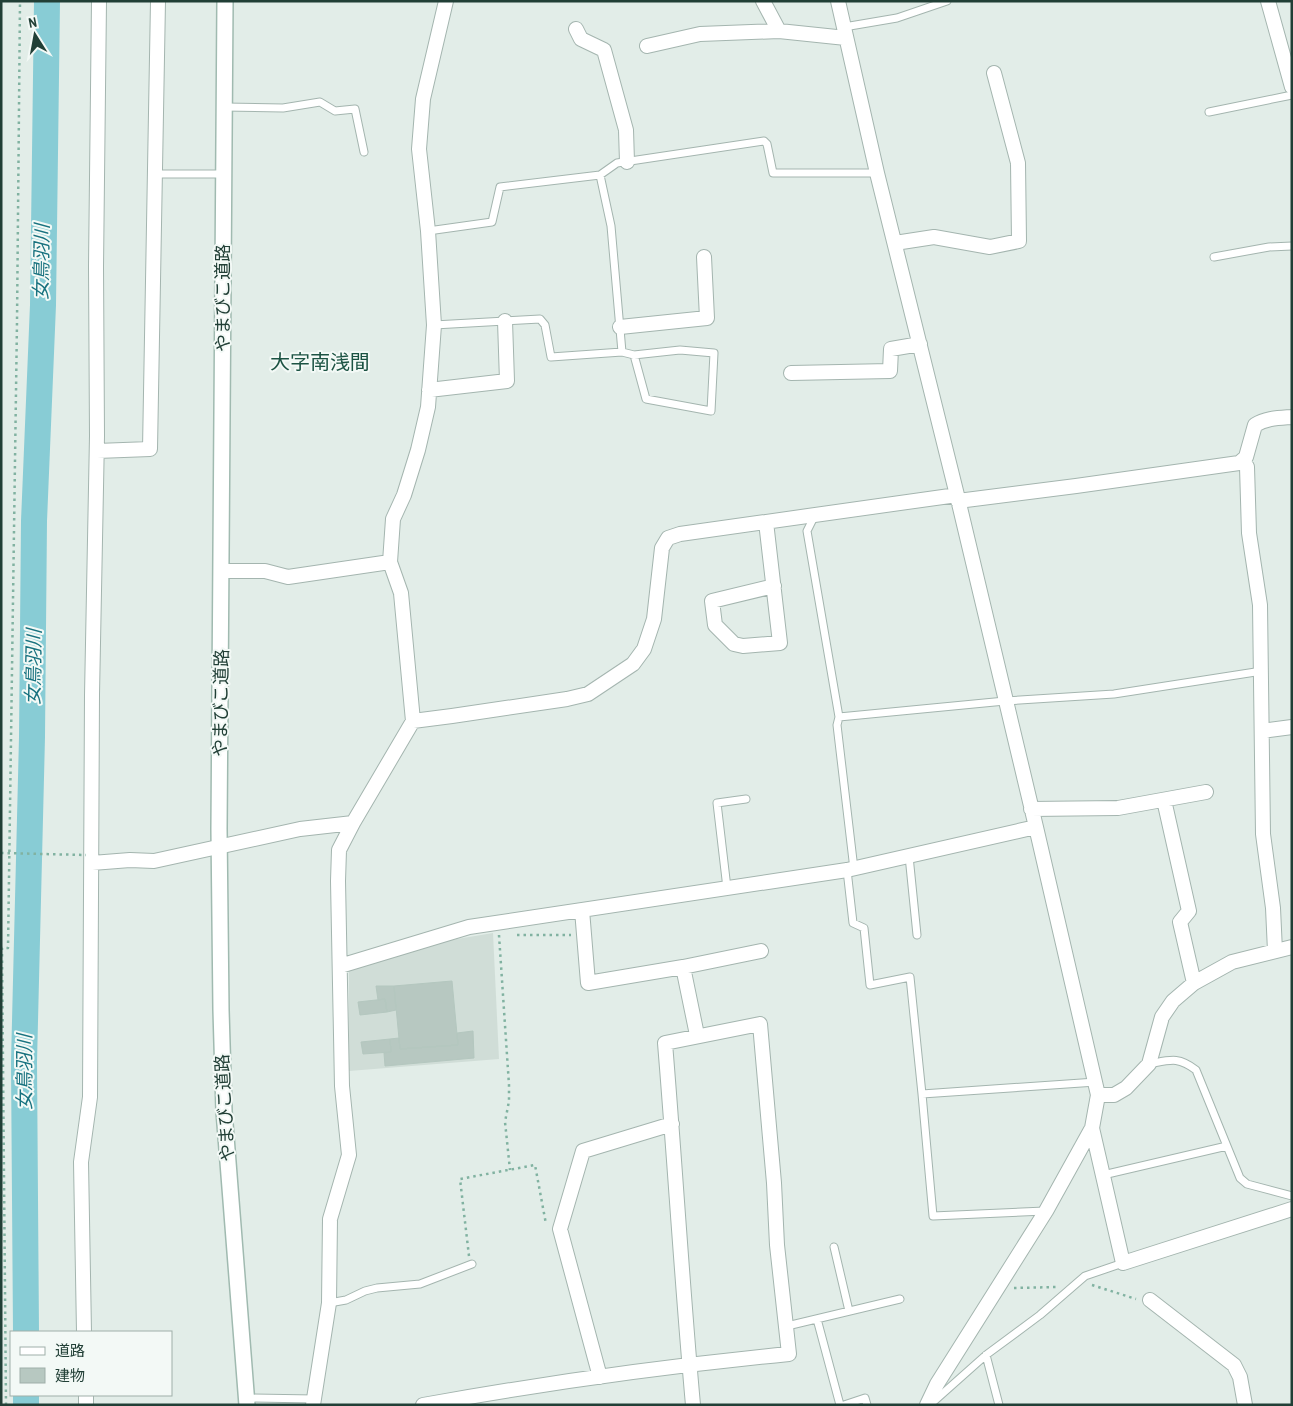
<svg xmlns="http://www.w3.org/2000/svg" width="1293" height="1406" font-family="'Archivo Narrow','Noto Sans JP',sans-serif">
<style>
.built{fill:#d0ddd7}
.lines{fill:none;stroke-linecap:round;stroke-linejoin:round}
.river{stroke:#88ccd5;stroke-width:26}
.building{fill:#b7c8c1;stroke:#b4c7bf}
.lane-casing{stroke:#a4b5af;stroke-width:9}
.street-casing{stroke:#a4b5af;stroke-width:16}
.secondary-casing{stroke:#a0bab0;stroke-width:18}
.path{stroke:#81b2a1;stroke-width:2.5;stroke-dasharray:2.5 4;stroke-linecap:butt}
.lane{stroke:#fff;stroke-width:7}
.street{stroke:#fff;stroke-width:14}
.secondary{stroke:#fff;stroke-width:15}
.path-bridge{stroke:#81b2a1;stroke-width:2.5;stroke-dasharray:2.5 4;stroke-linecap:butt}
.labels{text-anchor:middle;stroke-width:4;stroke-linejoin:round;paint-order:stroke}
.street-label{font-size:18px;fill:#213f36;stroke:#f3f9f6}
.water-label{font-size:19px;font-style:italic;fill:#18727f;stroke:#f3f9f6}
.quarter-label{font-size:20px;fill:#1c5343;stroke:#f3f9f6}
</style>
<rect width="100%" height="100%" fill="#e2ede8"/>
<path class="built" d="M493,933l6,126 -150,12v-102l96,-28z"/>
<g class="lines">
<path class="river" d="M26,1332l-2,-270 8,-325 2,-216 9,-216 4,-304
M26,1395v10"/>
</g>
<path class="building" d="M452,981l6,64 -58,4 -6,-63z
M376,986h18l2,24 -9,2 -2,-13 -7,1z
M385,999l2,13 -27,3 -2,-13z
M473,1031l1,27 -89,8 -1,-13 7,-1 -1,-13 9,-1 1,11 58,-4 -1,-12z
M390,1039l1,13 -28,2 -2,-12z"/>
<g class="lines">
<g class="lane-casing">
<path id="lane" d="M844,27l53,-9 50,-17
M224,107l59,1 37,-6 15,9 20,-2 9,43
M1209,112l83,-17
M156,174h68
M600,175l11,51 11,126 12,3 12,44 65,12 3,-58 -34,-3 -46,5
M428,231l64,-9 8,-35 100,-12 17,-12 147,-22 3,3 6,29h104
M1214,257l55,-10 23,-1
M434,325l106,-6 5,6 6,32 71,-5
M815,515l-8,16 32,186 166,-16 109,-7 148,-23
M839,717l-2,8 17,144
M909,856l8,79
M847,870l6,53 11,5 6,57 40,-8 12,117 174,-12
M727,888l-10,-85 29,-4
M1149,1064c21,-4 29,-8 47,6l44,108 7,6 45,12
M922,1094l11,122 112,-5
M1103,1175l124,-29
M834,1247l15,64
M329,1303l17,-3 19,-9 12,-3 43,-4 52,-20
M817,1319l23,86
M787,1326l113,-27
M986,1355l13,50
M247,1398l67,1
M932,1403l54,-48 54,-40 45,-39 38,-13
M844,1405l21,-7 2,7"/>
</g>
<g class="street-casing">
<path id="street" d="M763,1l16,30
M838,1l39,172 80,322 79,332 62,268 -6,33 -46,83 -109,173 -10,21
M1268,1l24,86
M576,29l5,10 23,11 22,80 1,32
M647,46l53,-12 79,-3 67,7
M895,243l39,-6 56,10 29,-6 -1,-78 -24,-90
M620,327l87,-9 -3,-61
M791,373l99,-2 1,-22 29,-5
M429,390l78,-9 -2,-60
M97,451l53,-2 8,-448
M1243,460l4,7 2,66 11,72 3,229 10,74 2,43
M958,501l118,-15 163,-23 7,-6 9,-32c11,-7 24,-7 37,-8
M766,522l14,121 -37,3 -9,-2 -19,-19 -3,-24 62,-15
M222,571h43l23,6 102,-15
M413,721l39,-5 115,-17 21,-5 45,-30 11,-15 10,-30 8,-71 6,-10 12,-4 277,-39
M1262,731l30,-4
M1164,800l25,111 -9,11 14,61
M1031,809l87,-1 88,-16
M92,863l38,-3 24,1 146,-32 53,-6
M582,910l6,73 95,-16
M340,966l129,-39 378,-57 189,-43
M697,1035l-14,-68 78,-16
M1098,1095h16l12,-7 23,-24 13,-47 11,-16 21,-18 38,-21 60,-15
M1092,1128l31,135 169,-54
M1150,1300l84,65 6,12 5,28
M84,1332l-3,-170 9,-65 2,-402 5,-259 -1,-169 3,-266
M600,1377l-40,-148 23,-78 89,-27
M86,1395v10
M313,1405l16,-102 1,-84 19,-64 -7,-69 -4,-205 1,-31 14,-27 60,-102 -12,-128 -11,-31 3,-43 11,-24 14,-45 10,-43 6,-82 -6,-94 -9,-82 4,-50 23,-98
M423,1405c122,-22 244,-39 366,-51l-12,-109 -3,-62 -14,-159 -95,19c10,121 17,241 28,362"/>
</g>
<g class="secondary-casing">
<path id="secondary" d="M225,1l-6,828 2,181 3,101 23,294"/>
</g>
<path class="path" d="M499,935l10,150v16l-4,21 5,48
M517,935h54
M469,1256l-9,-77 75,-14 11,59
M1092,1285l44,14
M1014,1288l42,-1
M6,1405l-4,-457h6l9,-626 3,-321"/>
<use href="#lane" class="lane"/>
<use href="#street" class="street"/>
<use href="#secondary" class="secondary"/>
<path class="path-bridge" d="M1,853l85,2"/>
</g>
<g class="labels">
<g class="street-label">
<text transform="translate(223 298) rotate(-90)" y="6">やまびこ道路</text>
<text transform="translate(221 703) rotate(-89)" y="6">やまびこ道路</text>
<text transform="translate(225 1108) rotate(-93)" y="6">やまびこ道路</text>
</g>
<g class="water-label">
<text transform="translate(41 262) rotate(-89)" y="7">女鳥羽川</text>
<text transform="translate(33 667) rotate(-89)" y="7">女鳥羽川</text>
<text transform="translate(24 1072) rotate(-90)" y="7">女鳥羽川</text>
</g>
<g class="quarter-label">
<text x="320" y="369">大字南浅間</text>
</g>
</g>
<rect width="1293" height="1406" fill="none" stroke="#213f36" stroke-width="5"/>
<rect x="10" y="1331" width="162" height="65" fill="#f3f9f6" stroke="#9fafa9"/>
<rect x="20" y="1347" width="25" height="8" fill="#ffffff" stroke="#9fafa9"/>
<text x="55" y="1356" font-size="15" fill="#213f36">道路</text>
<rect x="20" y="1368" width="25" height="15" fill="#b7c8c1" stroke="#9fafa9"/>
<text x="55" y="1381" font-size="15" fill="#213f36">建物</text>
<g transform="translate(35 35) rotate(349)" stroke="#f3f9f6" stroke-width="4" paint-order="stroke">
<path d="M0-4L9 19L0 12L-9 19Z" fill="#213f36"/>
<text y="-8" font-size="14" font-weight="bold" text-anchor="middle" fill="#213f36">N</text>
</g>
</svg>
